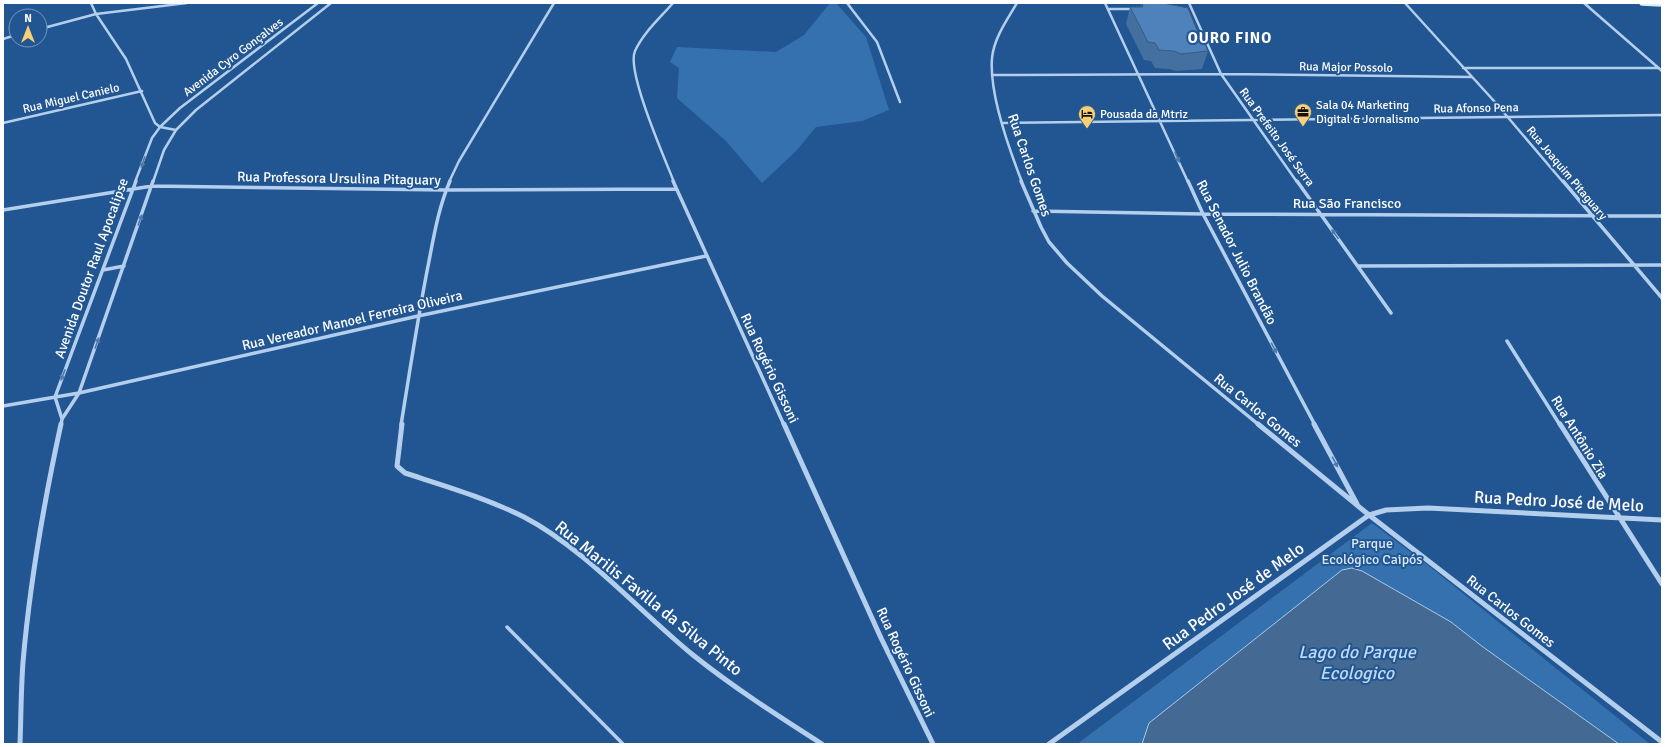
<svg xmlns="http://www.w3.org/2000/svg" width="1665" height="747" font-family="Signika,sans-serif">
<style>
.green{fill:#3671af}
.water{fill:#446993;stroke:#a8cbee}
.lines{fill:none;stroke-linecap:round;stroke-linejoin:round}
.lane{stroke:#b4cfed;stroke-width:3.5}
.street-far2{stroke:#b4cfed;stroke-width:2.5}
.street-far1{stroke:#b4cfed;stroke-width:3.5}
.street{stroke:#b4cfed;stroke-width:5}
.secondary{stroke:#e0ecfa;stroke-width:5.5}
.wall{fill:#4470a0}
.building{fill:#4f82ba;stroke:#375b82}
.oneway{fill:#4e7aad}
.labels{text-anchor:middle;stroke-width:4;stroke-linejoin:round;paint-order:stroke}
.far-street-label{font-size:12px;fill:#fff;stroke:#225692}
.far-poi-label{font-size:12px;fill:#fff;stroke:#225692;text-anchor:start}
.street-label{font-size:14px;fill:#fff;stroke:#225692}
.park-label{font-size:14px;fill:#d9e9f9;stroke:#225692}
.far-district-label{font-size:15px;font-weight:bold;letter-spacing:1px;fill:#fff;stroke:#225692}
.near-street-label{font-size:17px;fill:#fff;stroke:#225692}
.near-water-label{font-size:18px;font-style:italic;fill:#c0d9f4;stroke:#225692}
</style>
<rect width="100%" height="100%" fill="#225692"/>
<path class="green" d="M830,3h6l30,34 23,73 -27,11 -46,6 -19,23 -35,33 -36,-42 -49,-43 2,-30 -9,-6 7,-15 99,5 28,-17z
M1372,523l57,43 221,178h-31l-136,-97 -32,-25 -89,-51 -10,-3 -10,2 -193,153 -7,21h-65z"/>
<path class="water" d="M1352,568l10,3 89,51 32,25 136,97h-477l7,-21 193,-153z"/>
<g class="lines">
<path class="lane" d="M507,627l116,117"/>
<path class="street-far2" d="M91,3l5,11 30,45 29,64 5,4 16,3
M673,3c-13,15 -30,30 -38,48 -9,20 30,108 39,131
M847,3l30,39 23,60
M1017,3c-10,17 -23,35 -25,55 -3,35 17,91 30,124
M1105,3l83,179
M1189,3l32,71 76,108
M1405,3l89,98 69,81
M1584,3l78,68
M1108,9h25
M40,29l56,-15 91,-11
M3,39l13,-4
M1463,68h196
M992,75l229,-1 250,3
M3,123l139,-32
M1002,123l660,-8
M135,182l17,-44 8,-11 20,-19 138,-105
M153,182l11,-32 12,-20 20,-20 135,-107
M449,182l10,-21 95,-158"/>
<path class="street-far1" d="M673,181l111,244
M1021,181l20,46 8,15 18,21 35,33 157,129
M1188,181l15,33 112,211
M1297,181l94,132
M1563,181l99,117
M3,210l149,-24 294,4 230,-1
M1033,211l170,3 459,2
M1358,266l304,-1
M103,270l21,-4
M1507,341l53,84
M3,406l76,-13 339,-77 288,-60
M62,419l-7,-22 81,-216
M61,425l1,-6 17,-26 74,-212
M401,425c9,-55 17,-109 28,-164 5,-26 10,-55 21,-80"/>
<path class="street" d="M402,424l-5,42 8,7c40,13 81,25 119,44 61,32 115,94 169,138 40,32 85,61 129,89
M784,424l97,214 52,106
M1258,424l111,91 293,227
M1314,424l43,80
M1560,424l102,160
M20,744c1,-27 1,-55 3,-82 7,-81 21,-160 38,-238
M1049,744l320,-229 17,-5 42,-2 234,12"/>
<path class="secondary" d="M1642,3l20,1"/>
</g>
<path class="wall" d="M1142,3l57,32 9,16 -6,18 -26,2 -7,-2 -14,-1 -4,-7 -7,-1 -18,-36 4,-17h11z"/>
<path class="building" d="M1142,3h21l25,5 11,27 3,1 6,15 -27,3 -7,-3 -15,-1 -4,-7 -7,-1 -18,-35h13z"/>
<defs><path id="oneway-solid" d="M-6-.8H1V-3.2L6.5 0L1 3.2V.8H-6Z"/></defs>
<g class="oneway">
<use href="#oneway-solid" transform="translate(1177 157) rotate(66)"/>
<use href="#oneway-solid" transform="translate(143 162) rotate(109)"/>
<use href="#oneway-solid" transform="translate(140 220) rotate(-70)"/>
<use href="#oneway-solid" transform="translate(1335 234) rotate(-125)"/>
<use href="#oneway-solid" transform="translate(97 343) rotate(-70)"/>
<use href="#oneway-solid" transform="translate(1274 348) rotate(62)"/>
<use href="#oneway-solid" transform="translate(63 375) rotate(111)"/>
<use href="#oneway-solid" transform="translate(1335 462) rotate(62)"/>
</g>
<defs>
<g id="office-pin" transform="scale(0.9)"><path d="M0 17L-7.5 6A9.5 9.5 0 1 1 7.5 6Z" fill="#f9cf76" stroke="#225692"/><path d="M-6-3h4V-5.5h4V-3h4V5H-6ZM-1-4.5V-3h2v-1.5ZM-6 0V1H6V0Z" fill="#111"/></g>
<g id="hotel-pin" transform="scale(0.9)"><path d="M0 17L-7.5 6A9.5 9.5 0 1 1 7.5 6Z" fill="#f9cf76" stroke="#225692"/><path d="M-6-4.5h1.5V1H6V5H4.5V3h-9V5H-6ZM-4 0a1.8 1.8 0 1 1 3.6 0ZM.5 0V-2.5h3Q6-2.5 6 0Z" fill="#111"/></g>
</defs>
<g fill-rule="evenodd">
<use href="#office-pin" x="1303" y="112"/>
<use href="#hotel-pin" x="1087" y="114"/>
</g>
<g class="labels">
<g class="far-street-label">
<text transform="translate(233 57) rotate(-37)" y="4">Avenida Cyro Gonçalves</text>
<text transform="translate(1346 67) rotate(1)" y="4">Rua Major Possolo</text>
<text transform="translate(71 98) rotate(-13)" y="4">Rua Miguel Canielo</text>
<text transform="translate(1476 108) rotate(-1)" y="4">Rua Afonso Pena</text>
<text transform="translate(1277 137) rotate(54)" y="4">Rua Prefeito José Serra</text>
<text transform="translate(1567 173) rotate(50)" y="4">Rua Joaquim Pitaguary</text>
</g>
<g class="far-poi-label">
<text x="1316" y="109">Sala 04 Marketing<tspan x="1316" dy="14">Digital &amp; Jornalismo</tspan></text>
<text x="1100" y="118">Pousada da Mtriz</text>
</g>
<g class="street-label">
<text transform="translate(1030 165) rotate(71)" y="5">Rua Carlos Gomes</text>
<text transform="translate(339 178) rotate(1)" y="5">Rua Professora Ursulina Pitaguary</text>
<text x="1347" y="208">Rua São Francisco</text>
<text transform="translate(1237 252) rotate(63)" y="5">Rua Senador Julio Brandão</text>
<text transform="translate(91 268) rotate(-70)" y="5">Avenida Doutor Raul Apocalipse</text>
<text transform="translate(352 320) rotate(-13)" y="5">Rua Vereador Manoel Ferreira Oliveira</text>
<text transform="translate(770 368) rotate(65)" y="5">Rua Rogério Gissoni</text>
<text transform="translate(1258 410) rotate(39)" y="5">Rua Carlos Gomes</text>
<text transform="translate(1580 437) rotate(58)" y="5">Rua Antônio Zia</text>
<text transform="translate(1511 611) rotate(38)" y="5">Rua Carlos Gomes</text>
<text transform="translate(906 662) rotate(65)" y="5">Rua Rogério Gissoni</text>
</g>
<g class="park-label">
<text x="1372" y="548">Parque<tspan x="1372" dy="16">Ecológico Caipós</tspan></text>
</g>
<g class="far-district-label">
<text x="1230" y="43">OURO FINO</text>
</g>
<g class="near-street-label">
<text transform="translate(1559 501) rotate(3)" y="6">Rua Pedro José de Melo</text>
<text transform="translate(1233 596) rotate(-36)" y="6">Rua Pedro José de Melo</text>
<text transform="translate(649 598) rotate(39)" y="6">Rua Marilis Favilla da Silva Pinto</text>
</g>
<g class="near-water-label">
<text x="1357" y="658">Lago do Parque<tspan x="1357" dy="21">Ecologico</tspan></text>
</g>
</g>
<rect width="1665" height="747" fill="none" stroke="#ffffff" stroke-width="8"/>
<g transform="translate(28 28)"><circle r="19" fill="#225692" stroke="#7a9abe"/>
<path d="M0-3L7 15L0 10L-7 15Z" fill="#f9cf76"/>
<text y="-6" font-size="11" font-weight="bold" text-anchor="middle" fill="#ffffff">N</text>
</g>
</svg>
